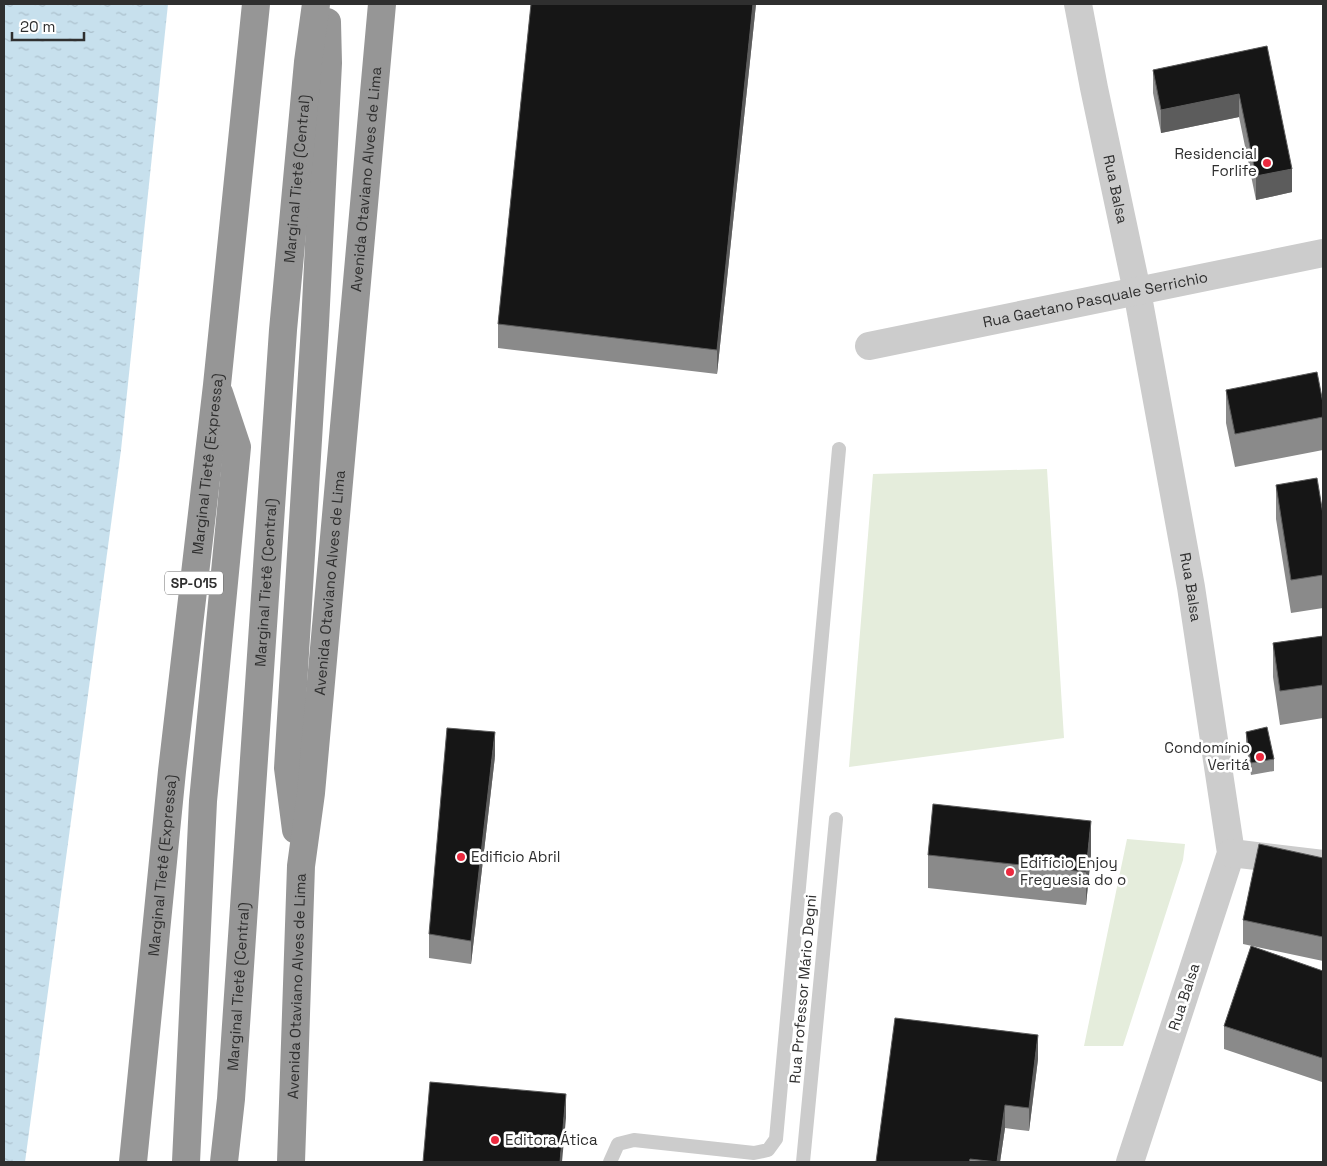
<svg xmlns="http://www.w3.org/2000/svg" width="1327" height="1166" font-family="'Space Grotesk',sans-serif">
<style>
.green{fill:#e5eddc}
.water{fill:url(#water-ripples)}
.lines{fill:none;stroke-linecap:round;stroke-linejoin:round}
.lane{stroke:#ccc;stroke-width:14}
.street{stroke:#ccc;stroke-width:28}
.highway{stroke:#969696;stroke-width:28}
.wall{fill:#8a8a8a}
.shaded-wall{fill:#5c5c5c}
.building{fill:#161616;stroke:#5c5c5c}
.poi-dot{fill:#ec2a3f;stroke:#fff;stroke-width:2}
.labels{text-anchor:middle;stroke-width:5;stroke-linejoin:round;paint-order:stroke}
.shield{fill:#fff;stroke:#6d6d6d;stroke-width:1}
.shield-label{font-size:14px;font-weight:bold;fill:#2f2f2f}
.poi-label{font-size:15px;fill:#2f2f2f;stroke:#fff;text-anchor:start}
.street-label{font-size:15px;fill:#2f2f2f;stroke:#fff}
</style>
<defs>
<pattern id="water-ripples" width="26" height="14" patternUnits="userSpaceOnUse" patternTransform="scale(1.25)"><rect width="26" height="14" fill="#c7e0ed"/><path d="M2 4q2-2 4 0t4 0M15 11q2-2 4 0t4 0" fill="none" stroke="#abc0cc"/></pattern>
</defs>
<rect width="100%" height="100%" fill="#fff"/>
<path class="green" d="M1047,469l17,269 -215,29 24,-293z
M1127,839l58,5 -2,16 -60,186h-39z"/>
<path class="water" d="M4,4h164l-47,446 -96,712h-21z"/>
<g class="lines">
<path class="lane" d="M610,1162l8,-18 16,-4 120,13 14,-3 8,-11 63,-690
M803,1162l33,-343"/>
<g class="street">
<path id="s1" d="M1078,4l16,84 43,203 54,296 40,266 -101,309"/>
<path id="s2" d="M869,346l454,-93"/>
<path d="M1231,853l92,11"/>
</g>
<g class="highway">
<path d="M296,830l-8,-62 27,-443 13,-262 -1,-41"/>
<path id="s3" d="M133,1162l39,-391 45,-386 39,-381"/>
<path d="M186,1162l17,-361 34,-354 -18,-54"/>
<path id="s4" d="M224,1162l7,-63 52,-769 25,-268 8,-58"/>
<path id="s5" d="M291,1162l10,-296 10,-73 71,-789"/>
</g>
</g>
<path class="wall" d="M531,4h225l-39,370 -219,-26v-24z
M1267,46l25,146 -36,8 -17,-83 -78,16 -8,-40v-23z
M1226,390l97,13v47l-88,17 -9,-44z
M1276,485l47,29v94l-32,5 -15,-94z
M1323,636v82l-43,7 -7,-48v-34z
M1246,732l28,27v12l-23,4 -5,-31z
M495,756l-24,208 -42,-6v-24z
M928,855h163l-5,50 -158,-17z
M1323,858v103l-80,-17v-24z
M1323,971l-1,111 -98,-33v-23z
M1038,1059l-9,72 -24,-3 -5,34h-124z"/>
<path class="shaded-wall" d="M753,4h3l-39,370v-24z
M1239,94v23l-78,16v-23z
M1292,169v23l-36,8v-24z
M495,732v24l-24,208v-23z
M1091,821v34l-5,50v-33z
M1038,1035v24l-9,72v-23z
M1323,1053v24l-1,5v-24z
M566,1094v24l-4,44h-2z
M1005,1105v23l-5,34h-3z"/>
<path class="building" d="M531,4h222l-36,346 -219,-26z
M1267,46l25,123 -36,7 -17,-82 -78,16 -8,-40z
M1317,372l6,31v14l-88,17 -9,-44z
M1317,478l6,36v61l-32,5 -15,-95z
M1323,636v49l-43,6 -7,-48z
M1267,727l7,32 -23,4 -5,-31z
M447,728l48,4 -24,209 -42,-7z
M933,804l158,17 -5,51 -158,-17z
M1259,844l64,14v79l-80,-17z
M1251,946l72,25v82l-1,5 -98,-32z
M895,1018l143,17 -9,73 -24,-3 -8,57 -27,-3 -1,3h-93z
M430,1082l136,12 -6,68h-137z"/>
<g class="poi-dot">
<circle cx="1267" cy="163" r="5"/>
<circle cx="1260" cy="757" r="5"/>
<circle cx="461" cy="857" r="5"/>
<circle cx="1010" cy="872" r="5"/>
<circle cx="495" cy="1140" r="5"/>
</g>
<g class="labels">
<rect class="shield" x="165" y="571.5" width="58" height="23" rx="4"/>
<g class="shield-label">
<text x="194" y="588">SP-015</text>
</g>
<g class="poi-label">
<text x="1257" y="159" text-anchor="end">Residencial<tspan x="1257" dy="17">Forlife</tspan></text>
<text x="1250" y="753" text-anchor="end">Condomínio<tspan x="1250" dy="17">Veritá</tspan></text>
<text x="471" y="862">Edificio Abril</text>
<text x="1020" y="868">Edifício Enjoy<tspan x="1020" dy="17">Freguesia do o</tspan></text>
<text x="505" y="1145">Editora Ática</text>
</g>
<g class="street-label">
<text dy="5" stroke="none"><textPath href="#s4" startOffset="986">Marginal Tietê (Central)</textPath></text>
<text dy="5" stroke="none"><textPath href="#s5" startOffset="986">Avenida Otaviano Alves de Lima</textPath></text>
<text dy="5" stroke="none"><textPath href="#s1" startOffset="189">Rua Balsa</textPath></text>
<text dy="5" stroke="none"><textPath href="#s2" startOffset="231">Rua Gaetano Pasquale Serrichio</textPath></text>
<text dy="5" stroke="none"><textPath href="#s3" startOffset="702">Marginal Tietê (Expressa)</textPath></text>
<text dy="5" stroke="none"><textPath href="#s4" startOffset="581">Marginal Tietê (Central)</textPath></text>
<text dy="5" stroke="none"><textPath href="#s5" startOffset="581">Avenida Otaviano Alves de Lima</textPath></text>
<text dy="5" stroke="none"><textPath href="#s1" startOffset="594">Rua Balsa</textPath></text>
<text dy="5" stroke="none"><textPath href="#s3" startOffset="298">Marginal Tietê (Expressa)</textPath></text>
<text dy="5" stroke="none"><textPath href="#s5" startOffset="176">Avenida Otaviano Alves de Lima</textPath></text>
<text dy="5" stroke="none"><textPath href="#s4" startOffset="176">Marginal Tietê (Central)</textPath></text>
<text transform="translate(803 989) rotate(-85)" y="5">Rua Professor Mário Degni</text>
<text transform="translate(1184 997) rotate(-72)" y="5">Rua Balsa</text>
</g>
</g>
<rect width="1327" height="1166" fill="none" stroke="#2f2f2f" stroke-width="10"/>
<path d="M12 32v8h72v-8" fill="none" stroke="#2f2f2f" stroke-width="2.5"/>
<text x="20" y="32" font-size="15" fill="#2f2f2f" stroke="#ffffff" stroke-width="4" paint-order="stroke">20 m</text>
</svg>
